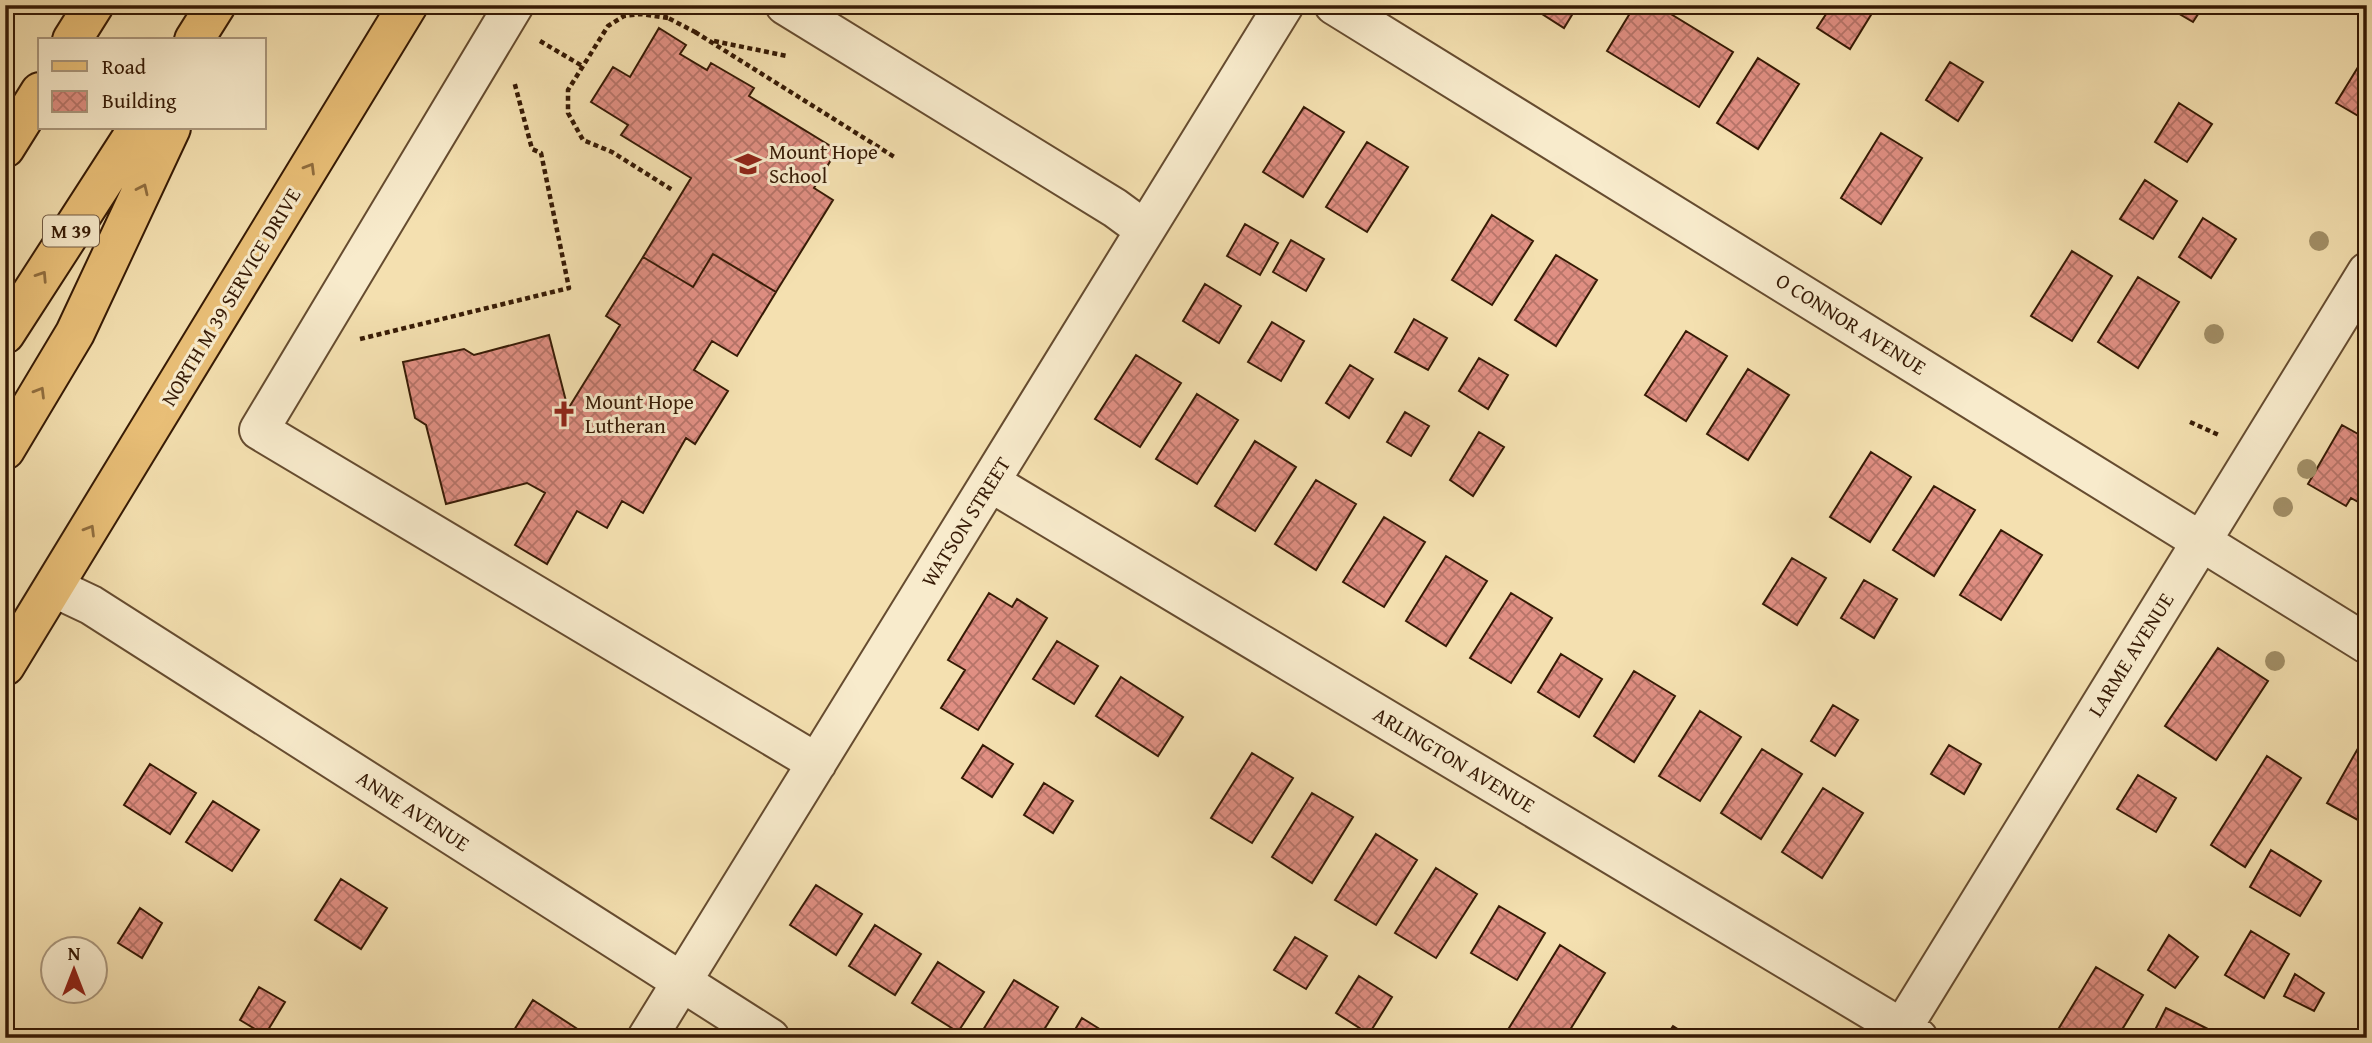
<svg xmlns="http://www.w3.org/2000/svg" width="2372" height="1043" font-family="'Gentium Book Plus',serif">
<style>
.building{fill:url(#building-cross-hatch);stroke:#361a05;stroke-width:2}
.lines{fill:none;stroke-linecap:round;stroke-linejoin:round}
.minor-casing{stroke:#664c30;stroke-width:42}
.major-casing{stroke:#361a05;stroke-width:42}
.highway-casing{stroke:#361a05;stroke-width:42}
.path{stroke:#361a05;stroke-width:4.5;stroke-dasharray:5 3.5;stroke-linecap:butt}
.minor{stroke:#f8ebcc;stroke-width:38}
.major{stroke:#eac078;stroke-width:38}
.highway{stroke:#eac078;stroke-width:38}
.tree{fill:#a28f67}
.oneway{stroke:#906d3e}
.labels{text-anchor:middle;stroke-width:6;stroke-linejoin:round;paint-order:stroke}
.shield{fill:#f8ebcc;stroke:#705941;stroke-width:2}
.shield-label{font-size:19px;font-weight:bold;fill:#361a05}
.poi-label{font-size:21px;fill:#361a05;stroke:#f8ebcc;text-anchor:start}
.street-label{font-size:21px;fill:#361a05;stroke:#f8ebcc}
</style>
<defs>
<pattern id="building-cross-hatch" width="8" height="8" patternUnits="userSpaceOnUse" patternTransform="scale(1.75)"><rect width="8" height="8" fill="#e08f83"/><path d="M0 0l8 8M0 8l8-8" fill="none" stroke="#b67469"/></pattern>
</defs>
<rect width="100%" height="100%" fill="#f4e0b0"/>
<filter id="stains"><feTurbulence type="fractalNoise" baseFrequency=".00286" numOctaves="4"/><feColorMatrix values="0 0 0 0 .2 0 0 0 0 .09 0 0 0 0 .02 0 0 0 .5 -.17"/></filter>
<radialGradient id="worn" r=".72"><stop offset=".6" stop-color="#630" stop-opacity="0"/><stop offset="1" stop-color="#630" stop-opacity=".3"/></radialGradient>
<path class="building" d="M1528,5h50l-14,23z
M1635,5h21l77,47 -34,55 -92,-56z
M1832,5h35l7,5 -24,39 -33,-21z
M2164,5h40l-11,17z
M659,28l27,17 -6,9 27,16 4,-7 43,25 -5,8 88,54 -23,38 19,12 -57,92 -63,-38 -20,33 -50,-30 48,-79 -70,-43 7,-10 -37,-23 22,-35 17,10z
M1758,58l41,26 -41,65 -41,-26z
M2363,59l4,2v60l-31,-18z
M1950,62l33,20 -25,39 -32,-21z
M2179,103l33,21 -25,38 -32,-20z
M1304,107l40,25 -41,65 -40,-25z
M1881,133l41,25 -41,66 -40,-26z
M1367,142l41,25 -41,65 -41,-25z
M2145,180l32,21 -24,38 -33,-20z
M1492,215l41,26 -41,64 -40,-25z
M2203,218l33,21 -25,39 -32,-21z
M1245,224l33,19 -18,32 -33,-19z
M1291,240l33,19 -18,32 -33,-19z
M2072,251l40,25 -40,65 -41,-25z
M713,254l63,38 -39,64 -25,-15 -18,29 34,21 -33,53 -9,-6 -43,75 -21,-12 -15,27 -30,-17 -30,53 -32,-19 30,-52 -18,-10 -81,21 -20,-79 -11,-7 -12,-56 61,-13 10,6 75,-20 19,74 52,-84 -14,-9 37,-59 50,30z
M1556,255l41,25 -41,66 -41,-26z
M2138,277l41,25 -41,66 -40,-26z
M1205,284l36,22 -22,37 -36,-22z
M1414,319l33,19 -19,32 -33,-18z
M1272,322l32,19 -23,40 -33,-19z
M1686,331l41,25 -41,65 -41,-26z
M1136,355l45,28 -41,64 -45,-28z
M1479,358l29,17 -20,34 -29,-18z
M1350,365l23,14 -24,39 -23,-15z
M1748,369l41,26 -41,65 -41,-26z
M1197,394l41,26 -41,64 -41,-25z
M1405,412l24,14 -18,30 -24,-14z
M2342,425l25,14v68l-16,-9 -5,8 -38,-22z
M1479,432l25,15 -31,49 -23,-16z
M1255,441l41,26 -41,64 -40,-25z
M1871,452l40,25 -41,65 -40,-25z
M1316,480l40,24 -40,66 -41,-26z
M1934,486l41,24 -41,66 -41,-26z
M1384,517l41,25 -41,65 -41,-25z
M2001,530l41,25 -41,65 -41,-25z
M1446,556l41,25 -41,65 -40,-25z
M1792,558l34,20 -29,47 -34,-21z
M1864,580l33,19 -23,39 -33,-20z
M989,593l23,14 5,-8 30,19 -69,112 -37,-22 24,-38 -17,-10z
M1511,593l41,25 -41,65 -41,-25z
M1057,641l41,25 -24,38 -41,-25z
M2218,648l50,33 -52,79 -51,-34z
M1561,654l41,25 -23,38 -41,-25z
M1634,671l41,25 -41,66 -40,-26z
M1121,677l62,40 -25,39 -62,-40z
M1833,705l25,15 -23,36 -24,-15z
M1700,711l41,26 -41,64 -41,-25z
M2361,743l6,3v79l-40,-22z
M983,745l30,19 -21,33 -30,-19z
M1949,745l32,19 -17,30 -33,-20z
M1762,749l40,25 -41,65 -40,-26z
M1252,753l41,25 -41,65 -41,-25z
M2267,756l34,22 -56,89 -34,-22z
M150,764l46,29 -26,41 -46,-29z
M2138,775l38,23 -20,34 -39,-23z
M1044,783l29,18 -20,32 -29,-18z
M1823,788l40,25 -41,65 -40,-26z
M1312,793l41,24 -41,66 -40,-26z
M213,801l46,29 -27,41 -46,-29z
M1376,834l41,26 -41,65 -41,-25z
M2271,850l50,31 -21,35 -50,-29z
M1436,868l41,26 -41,64 -41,-25z
M341,879l46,29 -26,41 -46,-29z
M816,885l46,29 -26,41 -46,-30z
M1499,906l46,27 -28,47 -46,-27z
M140,908l22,15 -20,35 -24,-15z
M875,925l46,29 -26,41 -46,-29z
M2251,931l38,23 -25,44 -39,-23z
M2169,935l29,22 -23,31 -27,-18z
M1295,937l32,19 -21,33 -32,-19z
M1560,945l45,28 -40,65h-40l-16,-10z
M938,962l46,30 -26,40 -46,-29z
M2096,967l47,28 -26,43h-42l-16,-10z
M2295,974l29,19 -10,18 -30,-15z
M1359,976l33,21 -23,37 -33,-21z
M1014,980l44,27 -19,31h-61z
M259,987l26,15 -20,33 -25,-15z
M533,1000l46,30 -6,8h-64z
M2166,1008l48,24 -3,6h-60z
M1082,1018l32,20h-44z
M1673,1026l19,12h-27z"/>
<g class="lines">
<g class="minor-casing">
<path id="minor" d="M514,5l-255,425 558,333
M785,5l330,203 30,22
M1334,5l1033,639
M990,482l928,556
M55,588l36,17 679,433
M647,1038l637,-1033
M1896,1038l471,-766"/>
</g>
<g class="major-casing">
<path id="major" d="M5,666l403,-661"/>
</g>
<g class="highway-casing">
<path id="highway" d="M72,40l22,-35
M194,40l22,-35
M5,148l35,-56
M5,334l133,-206
M5,450l70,-117 96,-205"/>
</g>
<path class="path" d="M659,5l9,13 29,15
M668,18l-28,-4 -16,2 -16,10 -40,64v23l15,27 29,12 62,39
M695,32l201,126
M540,41l44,26
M714,41l73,15
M360,339l209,-51 -28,-135 -9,-4 -18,-68
M2190,422l31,14"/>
<use href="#minor" class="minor"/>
<use href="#major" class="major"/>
<use href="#highway" class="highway"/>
</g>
<g class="tree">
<circle cx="2319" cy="241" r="10"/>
<circle cx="2214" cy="334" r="10"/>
<circle cx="2307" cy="469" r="10"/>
<circle cx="2283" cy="507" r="10"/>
<circle cx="2275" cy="661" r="10"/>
</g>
<defs><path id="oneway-chevron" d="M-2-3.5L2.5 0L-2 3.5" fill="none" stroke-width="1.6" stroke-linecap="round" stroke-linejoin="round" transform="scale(1.75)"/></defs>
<g class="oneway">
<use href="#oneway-chevron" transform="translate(310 168) rotate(-59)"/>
<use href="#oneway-chevron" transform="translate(143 189) rotate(-65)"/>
<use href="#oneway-chevron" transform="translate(42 276) rotate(-57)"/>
<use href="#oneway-chevron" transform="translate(40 392) rotate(-59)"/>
<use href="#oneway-chevron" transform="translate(90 530) rotate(-59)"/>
</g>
<defs>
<g id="school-bare" transform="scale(2.1)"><path d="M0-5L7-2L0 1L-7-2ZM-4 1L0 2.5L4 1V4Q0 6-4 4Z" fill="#8f2418" stroke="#f8ebcc" stroke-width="2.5" paint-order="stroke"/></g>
<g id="church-bare" transform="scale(2.1)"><path d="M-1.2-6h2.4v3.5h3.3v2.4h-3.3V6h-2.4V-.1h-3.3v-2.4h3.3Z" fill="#8f2418" stroke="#f8ebcc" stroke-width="2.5" paint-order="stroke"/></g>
</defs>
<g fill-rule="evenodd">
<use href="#school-bare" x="748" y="164"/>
<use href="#church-bare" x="564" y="414"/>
</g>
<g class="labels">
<rect class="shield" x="43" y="215.5" width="56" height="31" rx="5"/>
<g class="shield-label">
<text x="71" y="238">M 39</text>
</g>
<g class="poi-label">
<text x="769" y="159">Mount Hope<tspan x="769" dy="24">School</tspan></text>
<text x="585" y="409">Mount Hope<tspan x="585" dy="24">Lutheran</tspan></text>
</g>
<g class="street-label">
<text transform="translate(231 297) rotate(-59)" y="7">NORTH M 39 SERVICE DRIVE</text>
<text transform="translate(1851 324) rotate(32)" y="7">O CONNOR AVENUE</text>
<text transform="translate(966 522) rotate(-58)" y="7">WATSON STREET</text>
<text transform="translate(2131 655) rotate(-58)" y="7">LARME AVENUE</text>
<text transform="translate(1454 760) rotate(31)" y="7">ARLINGTON AVENUE</text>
<text transform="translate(413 811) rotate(33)" y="7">ANNE AVENUE</text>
</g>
</g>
<rect width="2372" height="1043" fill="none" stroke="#f4e0b0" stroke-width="28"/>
<rect x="7" y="7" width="2358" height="1029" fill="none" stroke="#361a05" stroke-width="3.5"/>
<rect x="14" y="14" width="2344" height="1015" fill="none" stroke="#361a05" stroke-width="2"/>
<rect x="38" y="38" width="228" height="91" fill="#f8ebcc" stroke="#aa977c" stroke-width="2"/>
<rect x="52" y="61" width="35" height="10" fill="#eac078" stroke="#aa977c" stroke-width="2"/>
<text x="102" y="74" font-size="21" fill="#361a05">Road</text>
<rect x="52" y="91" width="35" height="21" fill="url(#building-cross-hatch)" stroke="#aa977c" stroke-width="2"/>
<text x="102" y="108" font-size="21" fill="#361a05">Building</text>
<g transform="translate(74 970)"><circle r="33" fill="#f8ebcc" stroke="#aa977c" stroke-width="2"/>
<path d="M0-5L12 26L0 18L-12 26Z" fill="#8f2418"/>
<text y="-10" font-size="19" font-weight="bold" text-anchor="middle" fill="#361a05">N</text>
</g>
<rect width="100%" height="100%" filter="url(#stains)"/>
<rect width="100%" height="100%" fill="url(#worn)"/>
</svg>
